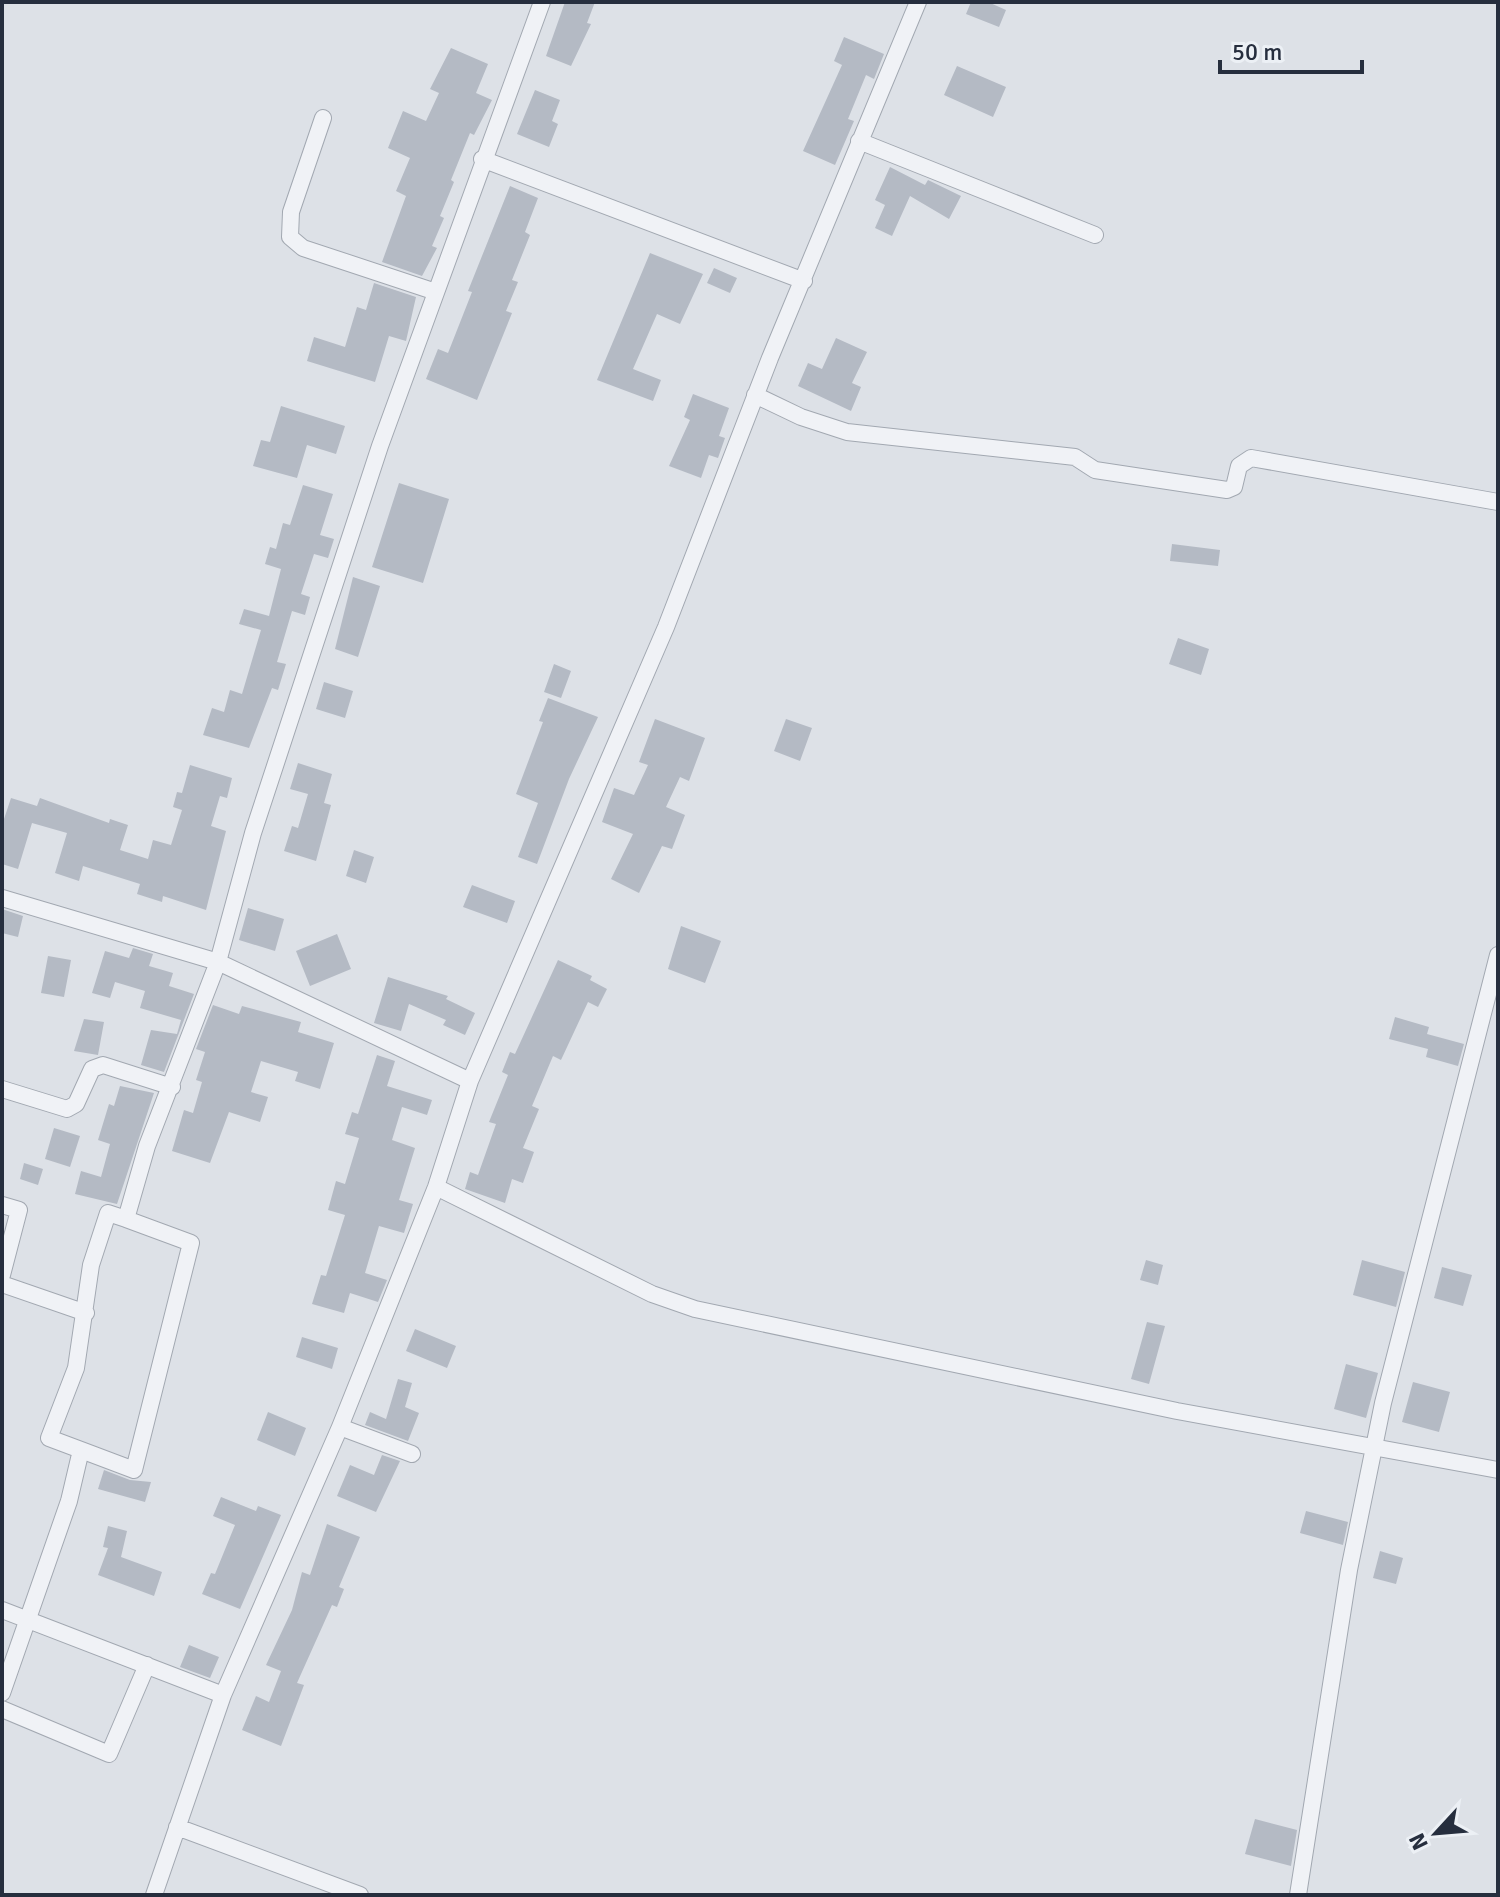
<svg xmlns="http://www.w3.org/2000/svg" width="1500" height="1897" font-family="Signika,sans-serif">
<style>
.building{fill:#b4bac4}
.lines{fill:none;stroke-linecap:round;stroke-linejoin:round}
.minor-casing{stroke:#a2a8b1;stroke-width:18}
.minor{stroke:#f0f2f6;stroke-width:16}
</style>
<rect width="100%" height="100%" fill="#dde1e7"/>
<path class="building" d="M565,2h30l-8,21 4,1 -20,42 -25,-10z
M971,2h17l18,8 -7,17 -33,-13z
M844,37l40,17 -10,25 -8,-4 -18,44 6,2 -19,44 -32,-14 39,-86 -8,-4z
M451,48l37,16 -12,29 16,7 -18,35 -4,-2 -19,47 3,2 -14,34 4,2 -12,28 5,2 -15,28 -40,-14 24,-66 -10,-5 14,-33 -22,-10 15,-37 23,10 13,-28 -9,-4z
M957,66l49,21 -13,30 -49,-22z
M535,90l25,10 -8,21 6,3 -9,23 -32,-13z
M890,167l35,18 3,-5 33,16 -12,23 -39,-23 -18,40 -17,-8 10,-23 -10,-5z
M510,186l28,12 -13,34 5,3 -18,45 6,2 -12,29 6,2 -35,87 -51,-21 12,-30 10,4 24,-61 -4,-1z
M650,253l53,21 -23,50 -23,-10 -24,55 28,11 -8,21 -56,-21z
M714,268l23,10 -7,15 -23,-10z
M374,283l42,14 -10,44 -17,-5 -14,46 -68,-21 7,-24 31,10 12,-40 9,3z
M836,338l31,14 -15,31 9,4 -10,24 -53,-25 10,-23 14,6z
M693,394l36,14 -10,28 6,2 -7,20 -9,-3 -8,23 -32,-12 21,-46 -6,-3z
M281,406l64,20 -9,28 -29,-9 -10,33 -44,-12 8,-26 9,2z
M399,483l50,16 -26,84 -51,-16z
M303,485l30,9 -13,41 14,4 -6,19 -14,-4 -13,40 9,3 -5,18 -13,-4 -15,51 9,2 -8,26 -6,-2 -23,60 -46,-13 9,-27 12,4 6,-22 12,4 19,-64 -22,-6 5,-15 25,7 12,-47 -16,-5 5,-17 6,2 7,-26 7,2z
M1172,544l48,6 -2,16 -48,-5z
M353,577l27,9 -22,71 -23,-8z
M1178,638l31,11 -8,26 -32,-11z
M554,664l17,7 -10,27 -17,-6z
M324,682l29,9 -8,27 -29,-9z
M548,698l50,19 -29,62 -32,85 -19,-7 20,-54 -22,-9 27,-72 -4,-1z
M655,719l50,19 -16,43 -9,-4 -14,30 19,8 -13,34 -10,-3 -23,47 -28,-14 22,-45 -31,-12 12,-34 20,7 14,-30 -9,-3z
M786,719l26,9 -12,33 -26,-10z
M298,763l34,11 -8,29 7,2 -15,56 -32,-10 8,-25 6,2 10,-34 -18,-5z
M190,765l42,13 -5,20 -7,-2 -9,30 15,5 -20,79 -43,-14 -1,6 -25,-8 3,-10 -57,-18 -4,15 -24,-8 12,-40 -35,-10 -14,46 -16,-5v-39l9,-27 26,8 3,-8 69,25 1,-4 18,6 -8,25 28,9 5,-19 18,5 11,-35 -9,-3 4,-15 5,1z
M354,850l20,7 -8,26 -20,-7z
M472,885l43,16 -8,22 -44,-16z
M248,908l36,11 -9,32 -36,-11z
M2,909l21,7 -5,21 -16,-4z
M681,926l40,15 -16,42 -37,-14z
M337,934l14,35 -41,17 -14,-35z
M133,948l20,6 -4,12 24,7 -4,13 25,8 -30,78 -23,-7 10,-35 26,4 4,-14 -41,-12 5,-17 -30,-9 -5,16 -18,-5 13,-42 24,7z
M48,956l23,4 -7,37 -23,-4z
M558,960l34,16 -2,4 17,9 -9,18 -10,-5 -27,58 -8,-4 -21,50 7,3 -16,39 11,4 -11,31 -11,-4 -7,24 -40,-14 5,-17 8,3 18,-51 -7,-2 19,-47 -6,-3 8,-20 5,2z
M388,977l60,19 -2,3 29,14 -10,22 -22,-10 3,-5 -37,-16 -8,27 -27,-8z
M213,1005l26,9 3,-8 59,16 -3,10 36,11 -14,46 -25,-8 3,-9 -37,-11 -10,31 17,5 -8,25 -31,-10 -19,51 -38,-12 12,-41 9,3 9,-31 -6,-2 9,-28 -9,-3z
M1395,1017l34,10 -2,7 37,10 -6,22 -32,-9 2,-8 -39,-10z
M84,1019l20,3 -6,33 -24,-4z
M377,1055l18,6 -8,25 45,14 -5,15 -25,-8 -10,33 23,8 -16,52 14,4 -9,29 -25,-7 -14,47 22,7 -9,22 -28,-9 -6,20 -32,-9 9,-29 5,1 19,-61 -17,-5 8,-29 9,3 14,-46 -14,-4 7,-22 6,2z
M120,1086l34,7 -37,111 -42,-10 6,-23 20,6 9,-33 -12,-4 11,-36 5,2z
M54,1128l26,8 -10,31 -25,-8z
M24,1163l19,6 -5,16 -18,-6z
M1146,1260l17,5 -5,20 -18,-5z
M1362,1260l43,12 -9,35 -43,-12z
M1442,1267l30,8 -9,31 -29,-8z
M1147,1322l18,4 -16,58 -18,-5z
M415,1329l41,17 -9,22 -41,-17z
M302,1337l36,11 -6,21 -36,-12z
M1346,1364l32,9 -12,45 -32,-9z
M398,1379l14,4 -7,24 14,6 -11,28 -43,-16 5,-13 16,7z
M1413,1382l37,10 -11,40 -37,-10z
M268,1412l38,16 -11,28 -38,-16z
M382,1455l18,6 -24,51 -39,-16 13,-31 24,10z
M104,1470l26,10 21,2 -6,20 -47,-13z
M221,1497l35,14 2,-5 23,9 -41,94 -38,-15 9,-21 4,1 20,-49 -22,-9z
M1306,1511l42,11 -5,23 -43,-12z
M327,1524l33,13 -21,50 5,2 -7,18 -5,-2 -35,78 7,2 -23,61 -39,-16 14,-34 13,6 12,-31 -15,-6 26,-55 10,-38 8,3z
M108,1526l19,5 -6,26 41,15 -8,24 -56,-21 10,-27 -5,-1z
M1380,1551l23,7 -7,26 -23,-6z
M189,1645l30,12 -9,21 -30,-11z
M1255,1819l42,11 -6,36 -46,-12z"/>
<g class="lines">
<g class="minor-casing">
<path id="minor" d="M323,118l-32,94 -1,25 13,11 133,44
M859,141l236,94
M482,159l322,122
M755,395l46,22 46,15 228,25 20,13 132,20 7,-3 5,-21 12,-8 247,44
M2,898l216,64 252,119
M2,1089l65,20 9,-5 16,-35 11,-4 69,22
M436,1187l216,107 43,15 482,102 321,59
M2,1205l17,5 -17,65
M2,1284l84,29
M340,1427l72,27
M81,1450l53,20 57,-227 -65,-24
M2,1610l221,85
M2,1693l67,-192 12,-51 -32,-12 27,-70 15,-103 17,-52 18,6 21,-73 71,-184 35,-129 127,-387 162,-444
M2,1709l107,45 38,-89
M177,1827l183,68
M154,1895l69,-200 117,-268 96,-240 34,-106 196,-454 104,-269 148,-356
M1298,1895l51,-325 34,-167 115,-448"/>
</g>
<use href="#minor" class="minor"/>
</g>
<rect width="1500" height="1897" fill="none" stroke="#262e3e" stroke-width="8"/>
<g transform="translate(1436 1833) rotate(244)" stroke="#ecf0f5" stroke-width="6" paint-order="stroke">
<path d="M0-6L14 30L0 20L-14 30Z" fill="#262e3e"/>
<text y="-12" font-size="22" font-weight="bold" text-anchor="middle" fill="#262e3e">N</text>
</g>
<path d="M1220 60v12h142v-12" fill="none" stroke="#262e3e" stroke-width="4"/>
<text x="1232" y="60" font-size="24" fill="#262e3e" stroke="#ecf0f5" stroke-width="6" paint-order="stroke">50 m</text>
</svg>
